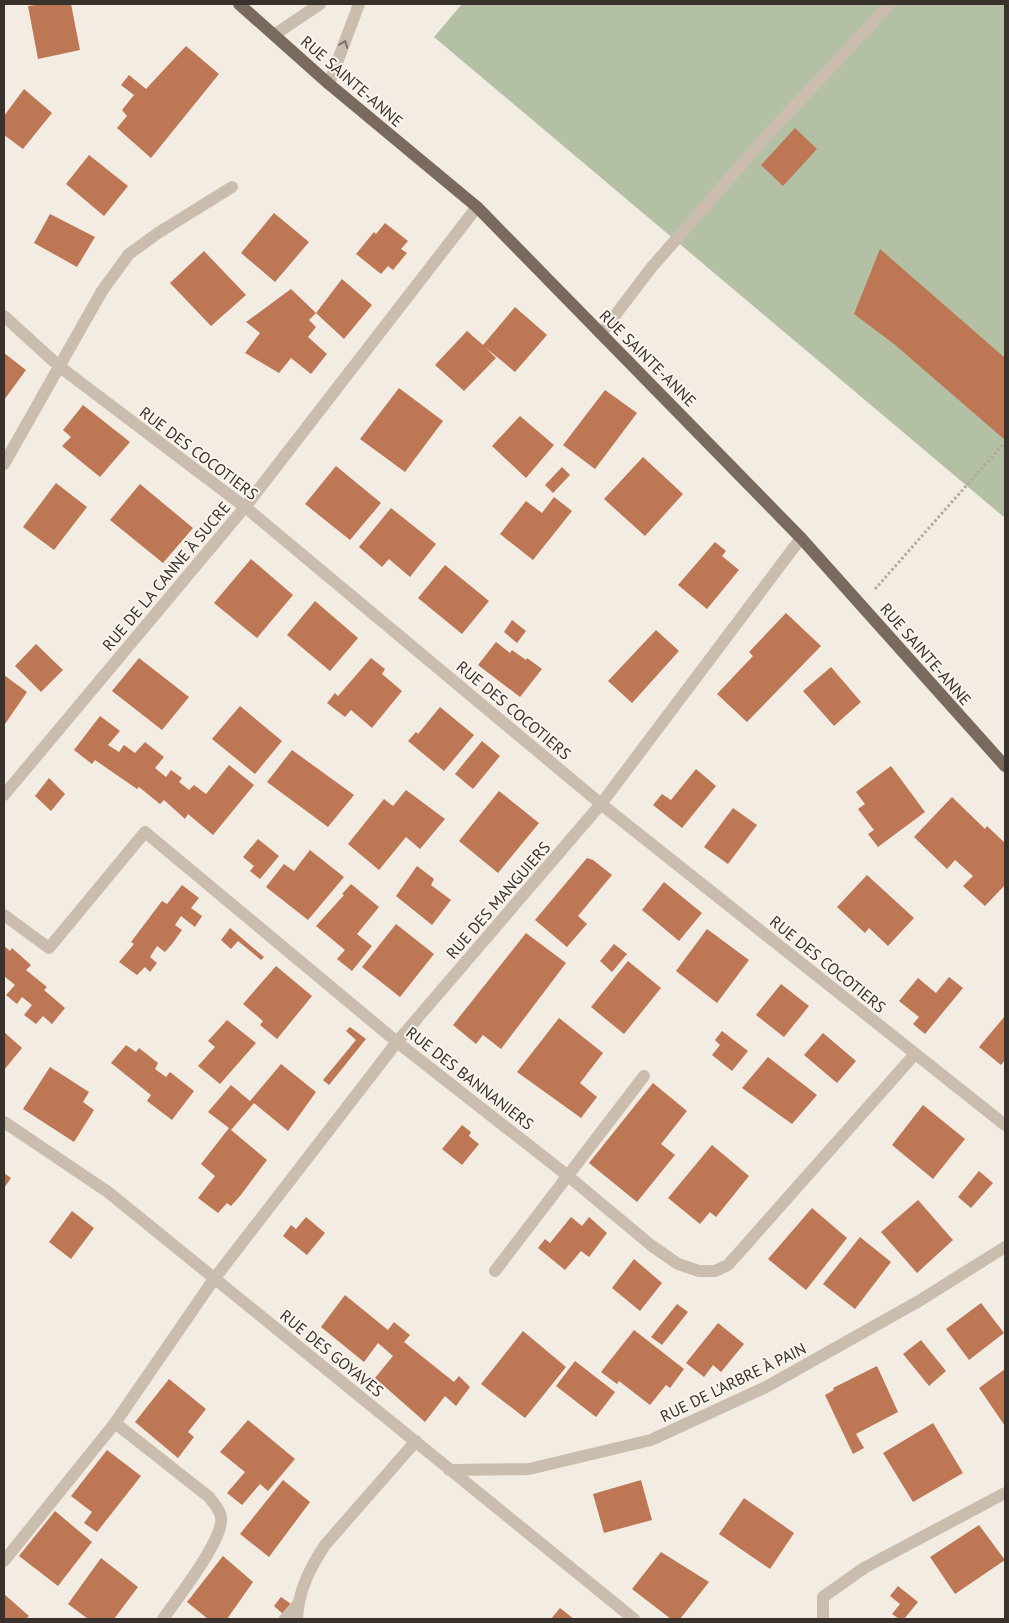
<svg xmlns="http://www.w3.org/2000/svg" width="1009" height="1623" font-family="'PT Sans',sans-serif">
<style>
.green{fill:#b4c0a3}
.building{fill:#bd7755}
.lines{fill:none;stroke-linecap:round;stroke-linejoin:round}
.path{stroke:#b6a798;stroke-width:3;stroke-dasharray:2.5 2.5;stroke-linecap:butt}
.minor{stroke:#cabdae;stroke-width:12}
.major{stroke:#7a6a5e;stroke-width:12}
.oneway{stroke:#7a7066}
.labels{text-anchor:middle;stroke-width:4;stroke-linejoin:round;paint-order:stroke}
.street-label{font-size:16px;fill:#39312c;stroke:#faf5ee}
</style>
<rect width="100%" height="100%" fill="#f2ece2"/>
<path class="green" d="M462,4h543v514l-571,-481z"/>
<path class="building" d="M43,4h28l9,46 -42,9 -10,-53z
M186,46l33,28 -68,84 -34,-30 10,-12 -5,-6 12,-15 -13,-10 8,-10 17,14z
M24,89l28,24 -29,36 -19,-14v-19z
M795,128l22,21 -34,37 -22,-21z
M89,155l39,31 -24,30 -38,-32z
M274,213l35,29 -34,40 -34,-29z
M50,214l45,23 -18,30 -43,-24z
M385,223l23,18 -7,8 6,4 -14,17 -5,-4 -7,8 -25,-20 18,-22 2,2z
M880,249l125,109v82l-111,-96 -40,-30z
M204,251l42,44 -35,31 -41,-43z
M342,279l30,26 -28,34 -28,-26z
M291,289l25,24 -7,7 7,7 -8,10 19,17 -16,20 -20,-16 -12,15 -34,-20 15,-20 -14,-11z
M515,307l32,28 -32,37 -30,-25 11,11 -32,33 -29,-26 32,-34 16,14z
M4,353l22,17 -22,30z
M399,388l44,33 -38,51 -45,-33z
M605,390l32,23 -42,56 -32,-24z
M83,405l47,37 -30,35 -38,-31 9,-9 -8,-7z
M520,416l34,29 -28,33 -34,-32z
M643,457l40,37 -38,42 -41,-37z
M336,466l45,37 -31,37 -45,-36z
M562,467l8,8 -17,18 -8,-8z
M56,483l31,24 -33,43 -31,-23z
M140,484l53,44 -30,35 -53,-43z
M554,497l18,14 -39,49 -33,-26 26,-33 16,12z
M391,508l45,36 -26,33 -21,-18 -7,8 -23,-20z
M715,542l11,9 -4,5 17,14 -32,39 -29,-24z
M251,559l42,36 -36,43 -43,-35z
M445,565l44,36 -27,33 -44,-36z
M315,601l43,37 -28,33 -43,-36z
M786,613l35,33 -74,76 -30,-28 36,-38 -4,-4z
M512,620l14,11 -9,12 -13,-11z
M656,630l23,21 -47,52 -24,-22z
M496,642l14,11 2,-3 14,10 1,-2 15,11 -22,28 -42,-32z
M36,644l27,26 -22,22 -26,-26z
M139,658l50,39 -27,33 -50,-39z
M371,658l14,11 -3,5 20,17 -30,37 -21,-18 -6,7 -18,-14 8,-10 3,3z
M831,667l30,35 -27,24 -31,-35z
M4,675l23,17 -22,32 -1,-1z
M240,706l42,35 -27,33 -43,-35z
M440,707l34,28 -30,36 -36,-30 8,-9 2,2z
M100,716l20,15 -12,14 11,7 5,-7 11,8 10,-11 19,15 -9,11 11,9 5,-7 11,8 -3,4 10,8 5,-5 12,9 23,-29 25,20 -41,50 -25,-21 -3,5 -21,-19 -4,4 -21,-17 -2,2 -42,-29 -3,4 -18,-14z
M482,741l18,15 -27,33 -18,-15z
M292,750l62,45 -26,32 -61,-45z
M891,766l34,46 -47,35 -10,-13 6,-4 -16,-21 7,-5 -9,-12z
M696,769l20,17 -34,42 -29,-23 9,-11 9,6z
M49,778l16,16 -14,17 -16,-15z
M406,790l39,29 -25,30 -14,-12 -27,33 -31,-26 36,-45 9,7z
M499,791l40,32 -41,50 -39,-32z
M952,797l33,32 2,-3 18,17v42l-20,21 -22,-20 10,-10 -18,-16 -8,9 -33,-32z
M733,808l24,17 -29,39 -24,-17z
M258,839l21,17 -19,23 -10,-8 4,-5 -11,-9z
M310,850l34,27 -36,43 -42,-33 18,-23 10,7z
M587,858l6,2 19,15 -34,41 9,8 -20,23 -32,-27z
M417,866l17,13 -3,6 20,15 -19,25 -36,-29z
M867,875l47,43 -26,28 -19,-18 -4,5 -28,-26z
M664,882l38,31 -23,28 -37,-31z
M351,884l28,23 -22,27 15,12 -20,25 -15,-12 8,-9 -29,-24 28,-31 -2,-1z
M182,885l17,13 -8,10 11,8 -7,11 -14,-11 -6,9 7,5 -10,14 -7,8 -8,-6 -7,11 7,6 -7,9 -5,-5 -8,8 -18,-13 15,-18 -3,-2 31,-41 5,3z
M396,924l38,30 -34,43 -38,-30z
M230,928l34,29 -3,3 -23,-19 -7,8 -10,-9z
M707,929l42,31 -32,43 -41,-32z
M526,933l40,30 -65,86 -18,-14 -7,9 -23,-19z
M614,944l13,10 -15,18 -12,-11z
M4,946l6,5 2,-3 19,17 -5,5 21,17 -3,3 21,18 -13,16 -9,-8 -7,8 -12,-9 8,-10 -10,-8 -5,7 -11,-9 9,-10 -11,-9z
M628,961l33,27 -37,46 -33,-27z
M276,966l36,30 -35,43 -17,-14 3,-4 -20,-17z
M949,977l14,11 -38,46 -12,-10 6,-7 -20,-16 19,-23 18,15z
M781,984l28,22 -25,31 -28,-22z
M1005,1016v44l-4,5 -22,-18z
M559,1018l44,35 -23,30 17,14 -16,21 -64,-46z
M227,1020l29,23 -36,41 -22,-18 17,-19 -7,-6z
M350,1027l16,12 -37,46 -6,-5 33,-40 -10,-9z
M722,1031l26,20 -16,20 -20,-16 8,-10 -5,-5z
M4,1032l18,16 -18,22z
M823,1033l33,28 -19,22 -33,-28z
M126,1045l10,7 3,-4 19,15 -3,6 11,8 4,-5 24,19 -22,29 -25,-19 4,-6 -40,-32z
M768,1057l49,38 -25,29 -50,-36z
M281,1064l35,28 -28,39 -34,-28 -23,27 36,30 -27,36 -9,10 -4,-3 -9,10 -20,-15 17,-22 -14,-12 28,-36 -21,-16 23,-27 19,16z
M50,1067l39,25 -6,10 11,8 -20,32 -51,-33z
M653,1083l34,28 -26,33 14,11 -38,47 -48,-39z
M923,1105l42,34 -32,40 -41,-34z
M462,1125l9,7 -2,4 10,8 -17,21 -20,-16z
M712,1145l37,31 -33,41 -6,-5 -10,12 -32,-26z
M979,1171l14,12 -22,25 -13,-11z
M4,1173l7,5 -7,10z
M918,1200l35,40 -36,33 -36,-41z
M812,1208l35,30 -41,52 -38,-31z
M72,1211l22,17 -23,31 -22,-17z
M306,1217l19,16 -18,22 -24,-19 8,-11 5,4z
M571,1217l11,9 7,-9 18,16 -18,24 -8,-6 -16,19 -27,-22 7,-9 5,4z
M860,1237l31,25 -36,47 -32,-25z
M634,1259l28,24 -22,28 -28,-23z
M345,1295l43,35 6,-8 16,13 -6,7 50,40 5,-6 11,11 -14,19 -11,-10 -20,26 -50,-44 18,-22 -15,-13 -14,19 -43,-35z
M981,1303l23,30 -35,27 -23,-31z
M677,1304l11,8 -26,33 -11,-8z
M718,1323l26,21 -23,28 -8,-7 -9,12 -18,-14z
M634,1330l50,39 -14,19 -4,-3 -16,20 -31,-24 -2,3 -16,-12z
M523,1331l43,36 -41,51 -44,-34z
M921,1340l25,31 -17,15 -26,-32z
M575,1361l40,31 -19,25 -40,-31z
M877,1366l21,46 -42,22 8,14 -11,6 -28,-59 9,-5 -1,-2z
M1005,1369v57l-26,-38z
M169,1379l37,30 -18,23 6,5 -16,21 -43,-36z
M248,1420l47,39 -27,32 -8,-7 -18,21 -15,-12 18,-21 -25,-20z
M933,1423l30,50 -50,29 -30,-49z
M107,1450l34,26 -44,56 -13,-9 8,-11 -21,-16z
M283,1480l27,22 -41,55 -29,-23z
M641,1480l11,40 -48,13 -11,-39z
M744,1498l50,35 -24,36 -51,-35z
M55,1511l37,31 -34,44 -39,-30z
M979,1525l26,35 -50,34 -25,-37z
M661,1552l48,30 -29,37h-9l-39,-30z
M223,1556l30,26 -26,37h-19l-21,-17z
M101,1558l37,29 -24,32h-26l-20,-15z
M898,1586l20,16 -14,17h-5l-7,-5 8,-10 -10,-8z
M4,1594l25,22 -3,3h-22z
M281,1597l10,7 -8,10 -9,-8z
M560,1608l14,11h-23z"/>
<g class="lines">
<path class="path" d="M875,589l130,-147"/>
<path class="minor" d="M274,35l46,-31
M329,84l30,-80
M4,316l56,51 185,140 356,297 404,321
M601,334l50,-66 112,-128 127,-136
M4,464l98,-173 27,-37 29,-21 74,-46
M4,795l241,-288 232,-300
M4,915l45,33 96,-116 252,210 171,134 84,70 26,18 21,7h16l13,-6 187,-211
M4,1122l104,70 526,427
M495,1271l149,-195
M115,1423l94,74c5,7 11,12 12,20 4,21 -45,83 -58,102
M449,1470l80,-1 122,-29 115,-53 153,-86 86,-54
M4,1561l111,-138 99,-144 183,-237 204,-238 200,-266
M285,1619l13,-15
M297,1619c1,-28 13,-51 28,-74l91,-104
M823,1619v-22l41,-29 141,-75"/>
<path class="major" d="M239,4l90,80 148,123 324,331 204,228"/>
</g>
<defs><path id="oneway-chevron" d="M-2-3.5L2.5 0L-2 3.5" fill="none" stroke-width="1.6" stroke-linecap="round" stroke-linejoin="round" transform="scale(1.25)"/></defs>
<use class="oneway" href="#oneway-chevron" transform="translate(344 44) rotate(-69)"/>
<g class="labels">
<g class="street-label">
<text transform="translate(352 81) rotate(41)" y="6">RUE SAINTE-ANNE</text>
<text transform="translate(648 358) rotate(45)" y="6">RUE SAINTE-ANNE</text>
<text transform="translate(199 453) rotate(37)" y="6">RUE DES COCOTIERS</text>
<text transform="translate(166 576) rotate(-50)" y="6">RUE DE LA CANNE À SUCRE</text>
<text transform="translate(926 654) rotate(49)" y="6">RUE SAINTE-ANNE</text>
<text transform="translate(514 710) rotate(40)" y="6">RUE DES COCOTIERS</text>
<text transform="translate(498 900) rotate(-49)" y="6">RUE DES MANGUIERS</text>
<text transform="translate(828 964) rotate(39)" y="6">RUE DES COCOTIERS</text>
<text transform="translate(470 1078) rotate(38)" y="6">RUE DES BANNANIERS</text>
<text transform="translate(332 1353) rotate(39)" y="6">RUE DES GOYAVES</text>
<text transform="translate(733 1382) rotate(-26)" y="6">RUE DE L'ARBRE À PAIN</text>
</g>
</g>
<rect width="1009" height="1623" fill="none" stroke="#39312c" stroke-width="10"/>
</svg>
